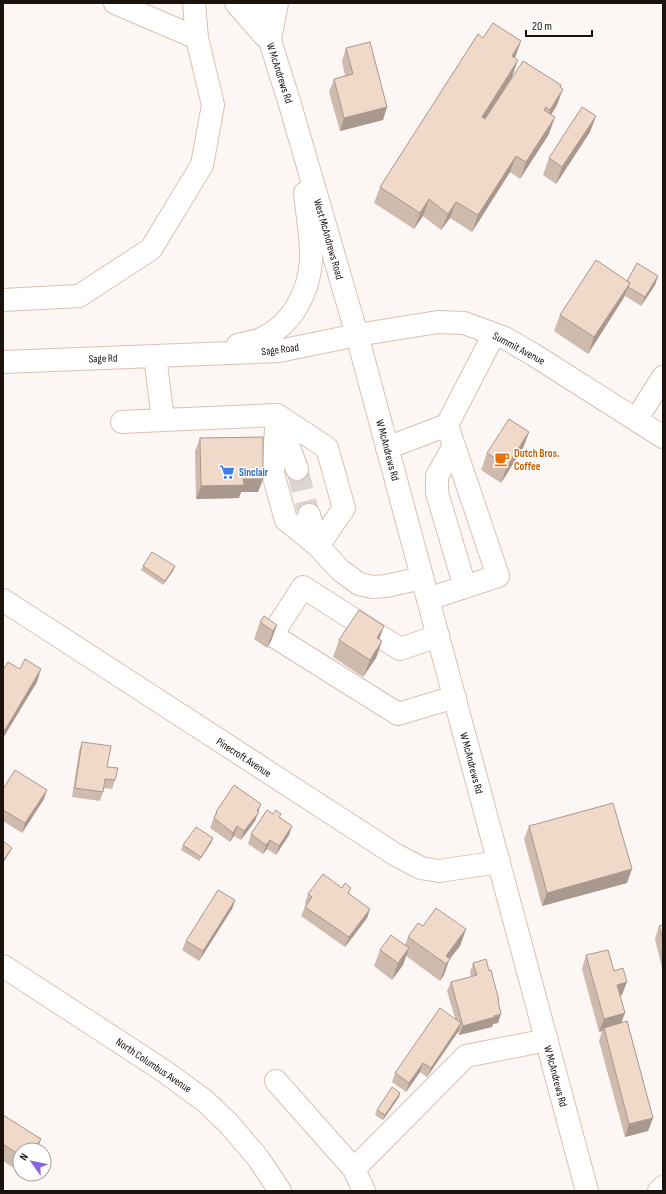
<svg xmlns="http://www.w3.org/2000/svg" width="666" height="1194" font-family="'Sofia Sans Condensed',sans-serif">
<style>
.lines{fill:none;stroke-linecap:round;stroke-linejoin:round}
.minor-tunnel{stroke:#dad4d2;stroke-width:22;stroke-dasharray:22 11;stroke-linecap:butt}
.minor-casing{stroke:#dac0b4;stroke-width:24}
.major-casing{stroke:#dac0b4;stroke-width:24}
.minor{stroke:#fff;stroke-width:22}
.major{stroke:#fff;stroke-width:22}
.wall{fill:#cfbbad}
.shaded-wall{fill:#a9988d}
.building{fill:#f1d9c9;stroke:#a9988d}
.labels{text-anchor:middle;stroke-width:3;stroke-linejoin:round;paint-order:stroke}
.street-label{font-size:11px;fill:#1b120e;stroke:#fff}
.food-label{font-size:11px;font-weight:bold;fill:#c56008;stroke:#fff;text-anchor:start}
.shop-label{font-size:11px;font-weight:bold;fill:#366cbe;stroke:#fff;text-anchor:start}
</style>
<rect width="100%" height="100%" fill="#fcf6f4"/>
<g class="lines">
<path class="minor-tunnel" d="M297,469l12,46"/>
<g class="minor-casing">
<path id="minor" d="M194,3l3,35
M3,300l76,-4 72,-47 51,-84 11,-60 -16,-67 -82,-35
M357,335l81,-13 26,1 41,15 29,17 129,82
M155,356l8,64 114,-5 20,54
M277,415l-4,59 13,46 32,26 22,24 19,14 14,3 13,-1 36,-8
M277,415l50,33 17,60 -26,38
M636,420l27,-43
M122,422l41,-2
M454,446l-17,30v17l28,94
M387,448l60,-23 47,-91
M309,515l9,31
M428,599l70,-23 -51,-151
M3,600l393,255 25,13 18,3 60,-9
M438,636l-38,13 -97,-62 -31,48 126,79 57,-17
M3,966l161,105 41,30 24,23 29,34 22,33
M276,1081l78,88 112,-113 81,-16
M354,1169l10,22
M659,1191l4,-4"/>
</g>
<g class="major-casing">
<path id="major" d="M236,3l28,32
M258,3l31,98 68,234 230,856
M270,39l7,-36
M238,345c7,-2 16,-3 23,-6 31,-14 48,-46 50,-79 1,-21 -4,-45 -6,-67
M3,362l276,-11 78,-16"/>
</g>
<use href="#minor" class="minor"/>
<use href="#major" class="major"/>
</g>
<path class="wall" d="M346,48l41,59 -4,13 -43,11 -11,-39 5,-13 11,-3 -3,-15z
M512,77l49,8 -4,20 -6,10 -2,19 -29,45 -10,-7 -38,60 -22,-14 -9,12 -18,-14 -9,13 -40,-26 6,-16z
M596,116l-6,16 -34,52 -13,-9 6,-17z
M658,276l-3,9 -14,21 -16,-10 -2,3 -35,55 -34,-23 6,-16 67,-34z
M529,432l-6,16 -22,35 -20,-13 6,-17z
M200,438l63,41 -5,13h-17l-2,6 -43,1 -1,-48z
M143,566h32l-2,5 -10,14 -22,-15z
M260,622l17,3 -6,16 -4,7 -13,-9z
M339,640l43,1 -6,17 -13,19 -30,-20z
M3,670l34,12 -34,56z
M82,742l25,25 8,13 -3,9 -8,-1 -1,4 -3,9 -28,-4 7,-46z
M3,789l41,10 -22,34 -19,-12z
M216,812h43l-4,9 -14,19 -7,-4 -4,6 -20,-14z
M280,818l12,8 -3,9 -13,20 -9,-6 -4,5 -15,-10 3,-10z
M529,826l98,57 -85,23 -18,-67z
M213,838l-2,5 -12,18 -18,-11 2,-5z
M308,894h41l21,15 -3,9 -22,29 -44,-31 4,-9 1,-2 -1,-2z
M235,900l-3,9 -33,52 -17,-11 4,-9z
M663,925v47l-8,-33 4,-13z
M423,926l43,3 -6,17 -11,14 -5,15 -4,6 -34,-25 -3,9 -11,15 -18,-14 6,-16 25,-5 3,-8z
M586,955l36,40 -2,1 2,27 31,95 -5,13 -23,6 -26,-96 3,-10 -3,1 -17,-63z
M473,963l25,41v19l-5,1 -1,3 -33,8 -1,-4 -31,46 -7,-5 -14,20 -14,-10 3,-9 60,-55 -8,-27 4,-9 20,-5 -1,-5z
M400,1093l-1,4 -16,23 -8,-5 2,-5z
M3,1115l38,24 -4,11h-17v22l-17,-11z"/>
<path class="shaded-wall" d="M521,41l-6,17 -9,15 6,-17z
M518,60l-6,17 -36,56 6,-16z
M563,89l-6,16 -13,21 6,-16z
M387,107l-4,13 -43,11 4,-13z
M596,116l-6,16 -34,52 6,-17z
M555,117l-6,17 -29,45 6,-17z
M516,156l-6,16 -38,60 6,-17z
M429,199l-6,17 -9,13 6,-16z
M456,202l-6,16 -9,12 7,-16z
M658,276l-3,9 -14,21 4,-9z
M630,283l-7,16 -35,55 6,-17z
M529,432l-6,16 -22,35 6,-17z
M243,479h20l-5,13h-17l-2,6 -43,1 5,-13z
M175,566l-2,5 -10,14 2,-4z
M277,625l-6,16 -4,7 6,-17z
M384,626l-6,17 -1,-5z
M382,641l-6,17 -13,19 7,-17z
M41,669l-4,13 -34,56v-2l2,-6z
M47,790l-3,9 -22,34 3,-10z
M261,804l-6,17 -14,19 3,-9z
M237,826l-3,10 -4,6 3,-9z
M292,826l-3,9 -13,20 3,-9z
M213,838l-2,5 -12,18 2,-4z
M270,840l-3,9 -4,5 3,-9z
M12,848l-2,4 -7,11v-2z
M632,869l-5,14 -85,23 5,-13z
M235,900l-3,9 -33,52 4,-10z
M370,909l-3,9 -22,29 4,-10z
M466,929l-6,17 -11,14 -5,15 -4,6 6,-17v-8z
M409,948l-6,17 -11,15 6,-17z
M627,982l-5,13 -9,3 4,-13z
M625,1013l-5,13 -16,2 -2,3 -3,1 5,-13z
M501,1014l-3,9 -5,1 -1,3 -33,8 4,-9z
M461,1023l-3,9 -31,45 4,-9z
M423,1063l-3,9 -14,20 3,-9z
M400,1093l-1,4 -16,23 2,-5z
M653,1118l-5,13 -23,6 4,-13z
M41,1139l-4,11h-3z"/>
<path class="building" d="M493,23l28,18 -9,15 6,4 -36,57 3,2 38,-58 38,24 -1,2 3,2 -13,21 -4,-3 -2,3 11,7 -29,45 -10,-6 -38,59 -22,-13 -8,12 -19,-15 -9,14 -40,-26 98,-153 5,4z
M370,42l17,65 -43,11 -10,-39 19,-5 -7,-26z
M582,107l14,9 -34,51 -13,-9z
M596,260l34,23 -36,54 -34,-22z
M637,263l21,13 -13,21 -17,-10 2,-4 -3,-2z
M509,419l20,13 -22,34 -20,-13z
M263,437v42h-20l1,6 -43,1 -1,-48z
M152,552l23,14 -10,15 -22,-15z
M359,610l25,16 -7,12 5,3 -12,19 -31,-20z
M264,616l13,9 -4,6 -13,-9z
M25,659l16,10 -36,61 -2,-1v-59l5,-8 12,7z
M82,742l29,4 -4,21 11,1 -3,12 -10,-1 -2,13 -28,-4z
M15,770l32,20 -22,33 -22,-13v-21z
M234,785l27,19 -4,7 2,1 -15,19 -7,-5 -4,7 -19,-15 3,-5 -1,-1z
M613,803l19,66 -85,24 -18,-67z
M267,810l6,4 3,-4 5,4 -2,3 13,9 -13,20 -9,-6 -4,5 -15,-11z
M196,827l17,11 -12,19 -18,-12z
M3,841l9,7 -9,13z
M323,874l19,14 3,-5 6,5 -3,5 22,16 -21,28 -44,-30 7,-10 -4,-3z
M218,890l17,10 -32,51 -17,-10z
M436,908l30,21 -20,27 4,3 -4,5 -38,-27 10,-14 5,3z
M663,925v15l-4,-14z
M391,935l18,13 -11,15 -18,-13z
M608,950l6,21 9,-3 4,14 -10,3 8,28 -21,6 -18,-64z
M486,959l3,12 2,-1 8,31h-1l3,13 -7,2 1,1 -32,9 -12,-44 26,-7 -4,-12z
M440,1008l21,15 -30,45 -8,-5 -14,20 -14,-10z
M627,1021l26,97 -24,6 -25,-96z
M392,1087l8,6 -15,22 -8,-5z
M3,1115l38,24 -7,11h-14v5l-17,-11z"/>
<defs>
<g id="cafe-bare" transform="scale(1.2)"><path d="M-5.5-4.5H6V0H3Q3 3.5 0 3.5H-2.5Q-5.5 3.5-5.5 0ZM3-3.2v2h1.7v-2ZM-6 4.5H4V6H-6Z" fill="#e8710a" stroke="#fff" stroke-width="2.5" paint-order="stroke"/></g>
<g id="supermarket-bare" transform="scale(1.2)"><path d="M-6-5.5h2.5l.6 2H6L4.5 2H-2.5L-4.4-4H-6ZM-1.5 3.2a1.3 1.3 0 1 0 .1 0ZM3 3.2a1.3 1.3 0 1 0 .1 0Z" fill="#3f7fe0" stroke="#fff" stroke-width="2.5" paint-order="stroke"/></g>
</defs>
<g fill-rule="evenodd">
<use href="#cafe-bare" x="502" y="459"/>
<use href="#supermarket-bare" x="227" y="472"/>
</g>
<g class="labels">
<g class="street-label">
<text transform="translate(280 73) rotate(72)" y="4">W McAndrews Rd</text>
<text transform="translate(329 239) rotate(74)" y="4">West McAndrews Road</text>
<text transform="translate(519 348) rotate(28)" y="4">Summit Avenue</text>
<text transform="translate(280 349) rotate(-7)" y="4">Sage Road</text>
<text transform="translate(103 358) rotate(-2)" y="4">Sage Rd</text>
<text transform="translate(388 450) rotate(75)" y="4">W McAndrews Rd</text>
<text transform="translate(244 757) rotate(33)" y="4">Pinecroft Avenue</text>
<text transform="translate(472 763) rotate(75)" y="4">W McAndrews Rd</text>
<text transform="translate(154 1065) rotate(34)" y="4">North Columbus Avenue</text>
<text transform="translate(556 1076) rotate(75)" y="4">W McAndrews Rd</text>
</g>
<g class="food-label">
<text x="514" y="457">Dutch Bros.<tspan x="514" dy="13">Coffee</tspan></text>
</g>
<g class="shop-label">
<text x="239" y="476">Sinclair</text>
</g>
</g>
<rect width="666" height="1194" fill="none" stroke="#1b120e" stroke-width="8"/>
<g transform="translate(32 1162) rotate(303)"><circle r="19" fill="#ffffff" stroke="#a4a09f"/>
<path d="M0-3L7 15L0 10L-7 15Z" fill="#8763de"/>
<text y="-6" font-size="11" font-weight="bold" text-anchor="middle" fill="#1b120e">N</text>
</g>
<path d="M526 30v6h66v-6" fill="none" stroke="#1b120e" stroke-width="2"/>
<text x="532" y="30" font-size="12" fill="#1b120e" stroke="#ffffff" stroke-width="3" paint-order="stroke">20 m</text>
</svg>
